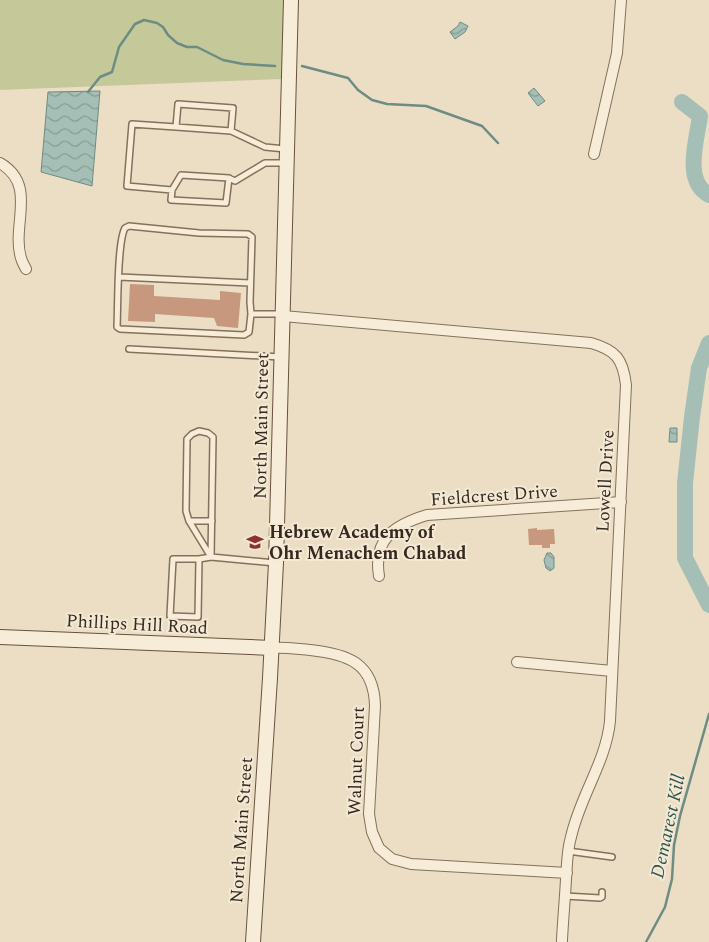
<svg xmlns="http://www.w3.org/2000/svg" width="709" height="942" font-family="Spectral,serif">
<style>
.park{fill:#c5c999}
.water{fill:url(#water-waves);stroke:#6d8c83}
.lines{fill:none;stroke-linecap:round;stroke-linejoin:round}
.stream{stroke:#6d8c83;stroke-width:2.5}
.river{stroke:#a6bfb6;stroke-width:16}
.building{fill:#c7987d}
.lane-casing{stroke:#85705c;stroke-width:8}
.street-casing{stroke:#85705c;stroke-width:12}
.secondary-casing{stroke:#67513f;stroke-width:16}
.lane{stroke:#f7ecd7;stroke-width:5}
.street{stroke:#f7ecd7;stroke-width:10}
.secondary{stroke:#f7ecd7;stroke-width:14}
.labels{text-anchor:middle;stroke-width:4;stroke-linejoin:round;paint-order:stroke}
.street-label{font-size:18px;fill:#36291f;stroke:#f3e9d4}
.poi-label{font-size:18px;font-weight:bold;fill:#36291f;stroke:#f3e9d4;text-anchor:start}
.water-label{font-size:19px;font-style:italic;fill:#2f5551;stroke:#f3e9d4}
</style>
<defs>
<pattern id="water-waves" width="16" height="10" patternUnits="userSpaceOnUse" patternTransform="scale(1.25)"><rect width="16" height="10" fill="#a6bfb6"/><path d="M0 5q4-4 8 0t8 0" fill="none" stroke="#889b93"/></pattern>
</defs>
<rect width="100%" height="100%" fill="#ebdec5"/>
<path class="park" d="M0,0h288l-6,79 -282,11z"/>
<path class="water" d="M460,22l8,4 -3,6 -10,7 -5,-7 8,-6z
M534,88l11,13 -7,5 -10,-13z
M100,91l-8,95 -51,-14 7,-80z
M670,428h7v14h-8z
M547,553h4l3,4v11l-4,3 -4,-3 -2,-8z"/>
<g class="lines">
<path class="stream" d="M302,66l46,12 10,12 14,10 15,4 39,2 56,20 16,17
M88,92l12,-15 12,-5 7,-25 16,-23 9,-4 13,3 6,4 5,8 9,8 10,4h10l26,13 20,4 32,2
M646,942l19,-35 7,-28 2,-34 6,-29 29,-102"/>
<path class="river" d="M682,102l18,14c-3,24 -17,65 9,79
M709,343l-10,25 -7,49 -7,66v75l24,47"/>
</g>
<path class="building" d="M130,284l24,1v11l66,4v-9l21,2 -3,35 -21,-2 -3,-8 -59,-4v8l-27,-1z
M537,528v2l17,-1 1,15h-5v4h-8v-3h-13l-1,-16z"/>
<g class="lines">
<g class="lane-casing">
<path id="lane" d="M176,127l55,4
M285,149l-20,-2 -34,-16 2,-23 -55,-4 -2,23 -44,-3 -5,62 45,4 9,-15 48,3 6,3 30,-18h21
M172,190l-1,10 55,3 3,-25
M119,277l131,6
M251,314l-2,18 -5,3 -124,-6 -3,-2c1,-20 0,-85 8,-99l4,-2 70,7 49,1 4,3 -2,65 1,12h30
M129,349l152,8
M199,431l9,2 5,4 -2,120 -22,-36 -3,-10 1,-72 5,-5z
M189,521h23
M199,559h-26l-3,57 28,1 1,-58 12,-2 64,6
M568,851l44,6
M565,896l35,2 2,-1v-5"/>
</g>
<g class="street-casing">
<path id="street" d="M594,154l23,-101 4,-53
M0,163c38,22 11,62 21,95 1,4 3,7 5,11
M283,316l308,27c25,7 32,16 35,42l-16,336c-4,41 -30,75 -39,116 -4,13 -4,28 -5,42 -1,20 -3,40 -4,61
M379,576c-6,-37 15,-51 48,-61l194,-13
M272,648c13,-1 25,1 38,2 38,4 64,13 65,56l-6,108 3,18 7,16 13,11 19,5 156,9
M517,662l95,9"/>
</g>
<g class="secondary-casing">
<path id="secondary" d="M0,637l272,11
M253,942l17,-264 6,-115 15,-563"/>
</g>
<use href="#lane" class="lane"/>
<use href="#street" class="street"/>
<use href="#secondary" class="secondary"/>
</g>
<defs>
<g id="school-bare" transform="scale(1.35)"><path d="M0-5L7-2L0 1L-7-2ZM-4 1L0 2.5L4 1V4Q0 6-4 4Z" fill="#903035" stroke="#f3e9d4" stroke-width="2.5" paint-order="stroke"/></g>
</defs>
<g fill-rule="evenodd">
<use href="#school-bare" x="255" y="542"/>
</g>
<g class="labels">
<g class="street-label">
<text transform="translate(261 426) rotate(-89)" y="6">North Main Street</text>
<text transform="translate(605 481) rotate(-87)" y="6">Lowell Drive</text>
<text transform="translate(494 495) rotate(-4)" y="6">Fieldcrest Drive</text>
<text transform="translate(137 624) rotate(3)" y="6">Phillips Hill Road</text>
<text transform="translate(356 761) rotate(-88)" y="6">Walnut Court</text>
<text transform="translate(241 830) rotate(-86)" y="6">North Main Street</text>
</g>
<g class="poi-label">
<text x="269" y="538">Hebrew Academy of<tspan x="269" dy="21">Ohr Menachem Chabad</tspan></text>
</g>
<g class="water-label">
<text transform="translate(667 826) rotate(-78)" y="7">Demarest Kill</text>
</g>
</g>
</svg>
